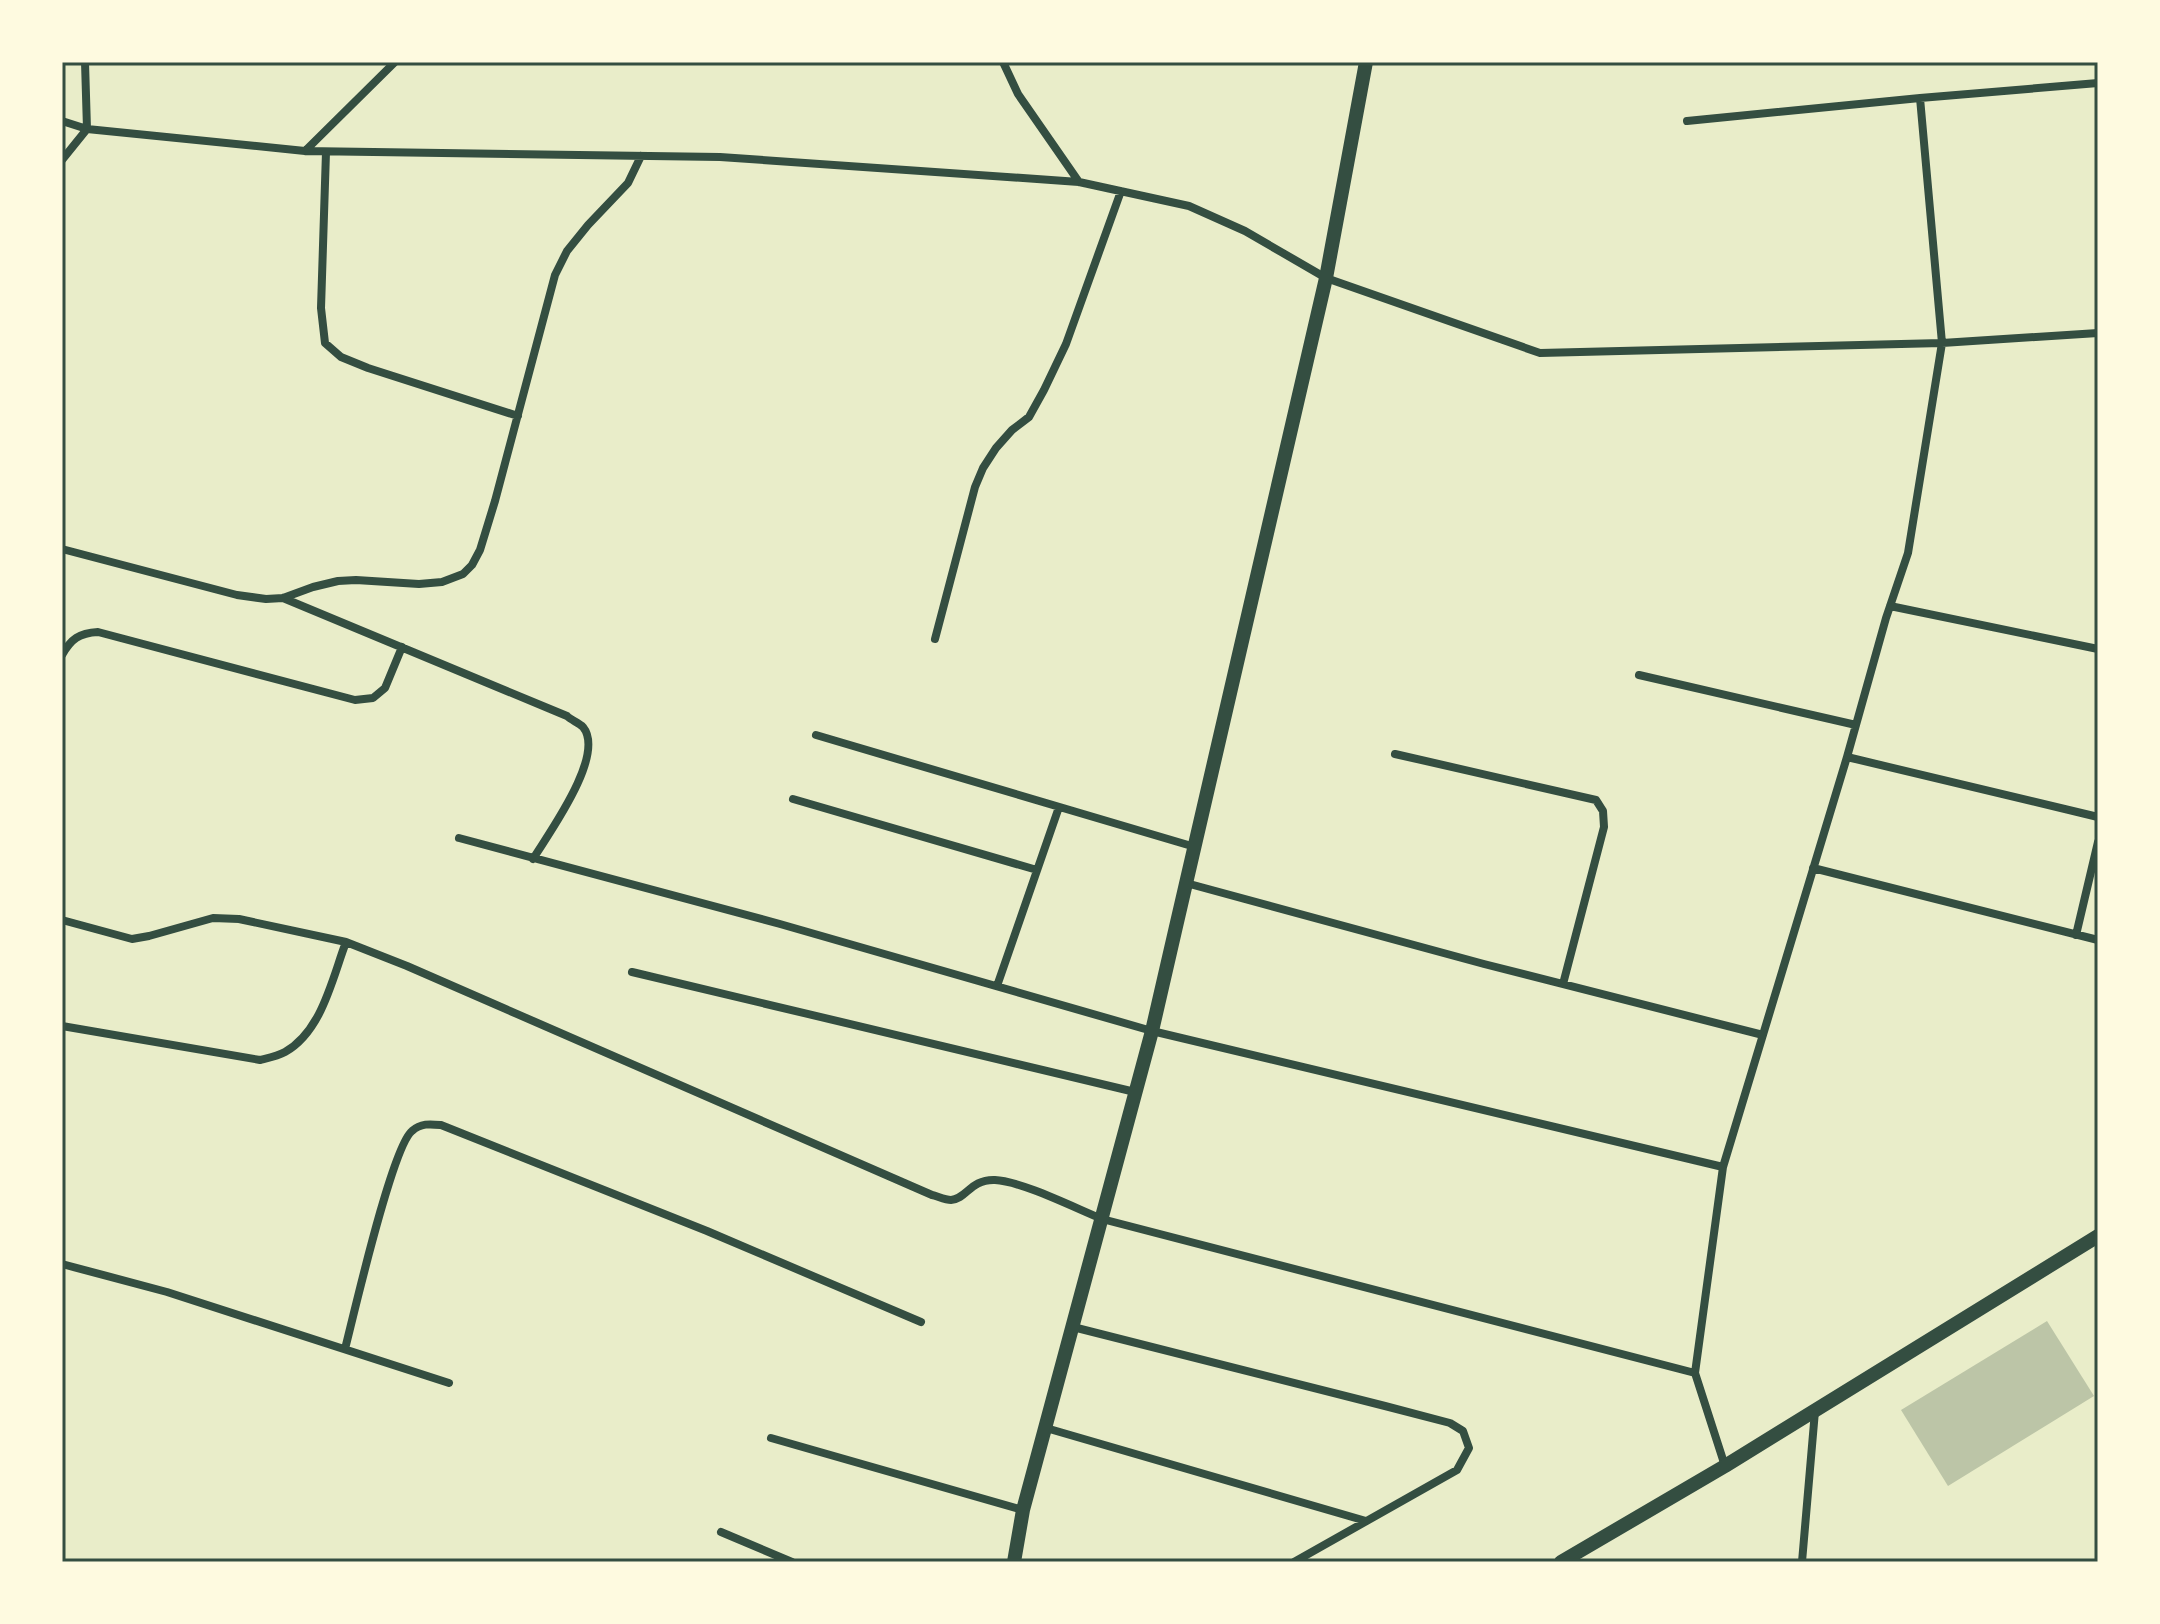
<svg xmlns="http://www.w3.org/2000/svg" width="2160" height="1624" font-family="'Varela Round',sans-serif">
<style>
.building{fill:#bcc5a7}
.lines{fill:none;stroke-linecap:round;stroke-linejoin:round}
.minor{stroke:#344e41;stroke-width:8}
.tertiary{stroke:#344e41;stroke-width:14}
.neatline{fill:none;stroke:#344e41;stroke-width:3}
</style>
<rect width="100%" height="100%" fill="#e9edc9"/>
<path class="building" d="M2047,1321l47,75 -146,90 -47,-76z"/>
<g class="lines">
<path class="minor" d="M1003,62l15,32 61,88
M62,121l25,8 218,22 415,6 359,25 110,24 56,25 81,47 214,75 402,-10 156,-10
M1687,121l233,-23 178,-15
M305,151l90,-89
M326,152l-5,156 4,35 16,14 27,11 150,48
M62,160l25,-31 -2,-67
M62,549l175,46 29,4 17,-1 30,-11 25,-6 18,-1 63,4 23,-2 21,-8 9,-9 8,-15 15,-49 60,-226 12,-24 21,-26 40,-42 13,-27
M283,598l284,118c4,4 12,7 16,11 23,28 -34,106 -50,132
M1890,606l208,43
M935,639l40,-152 8,-19 13,-20 16,-18 17,-13 15,-27 22,-46 55,-153
M62,655c9,-16 17,-22 36,-23l257,68 18,-2 12,-10 17,-41
M1639,675l217,50
M816,735l379,112
M1395,754l201,46 7,11 1,16 -41,157
M1847,757l251,60
M793,799l244,71
M459,838l321,86 372,107 571,136
M1813,868l285,72
M1186,883l298,81 279,71
M62,920l70,19 17,-3 64,-18 26,1 107,23 61,24 525,229c5,1 13,5 19,5 16,-1 19,-21 44,-20 26,1 80,28 107,39l593,154
M2076,935l22,-93
M632,972l503,120
M997,986l62,-179
M62,1026l198,34c8,-2 18,-4 25,-8 37,-21 47,-73 61,-110
M62,1264l105,28 282,91
M1073,1327l312,79 65,17 13,8 6,17 -12,22 -163,92
M345,1349c9,-35 47,-202 67,-218 9,-8 18,-7 29,-6l266,106 214,91
M1046,1428l320,93
M771,1438l252,72
M1725,1466l-30,-93 28,-206 124,-410 39,-139 22,-65 34,-210 -22,-245
M721,1532l71,30
M1802,1562l13,-151"/>
<path class="tertiary" d="M1014,1562l9,-52 129,-479 23,-100 151,-653 40,-216
M1561,1562l164,-96 373,-230"/>
</g>
<rect width="2160" height="1624" fill="none" stroke="#fefae0" stroke-width="128"/>
<rect x="64" y="64" width="2032" height="1496" class="neatline"/>
</svg>
